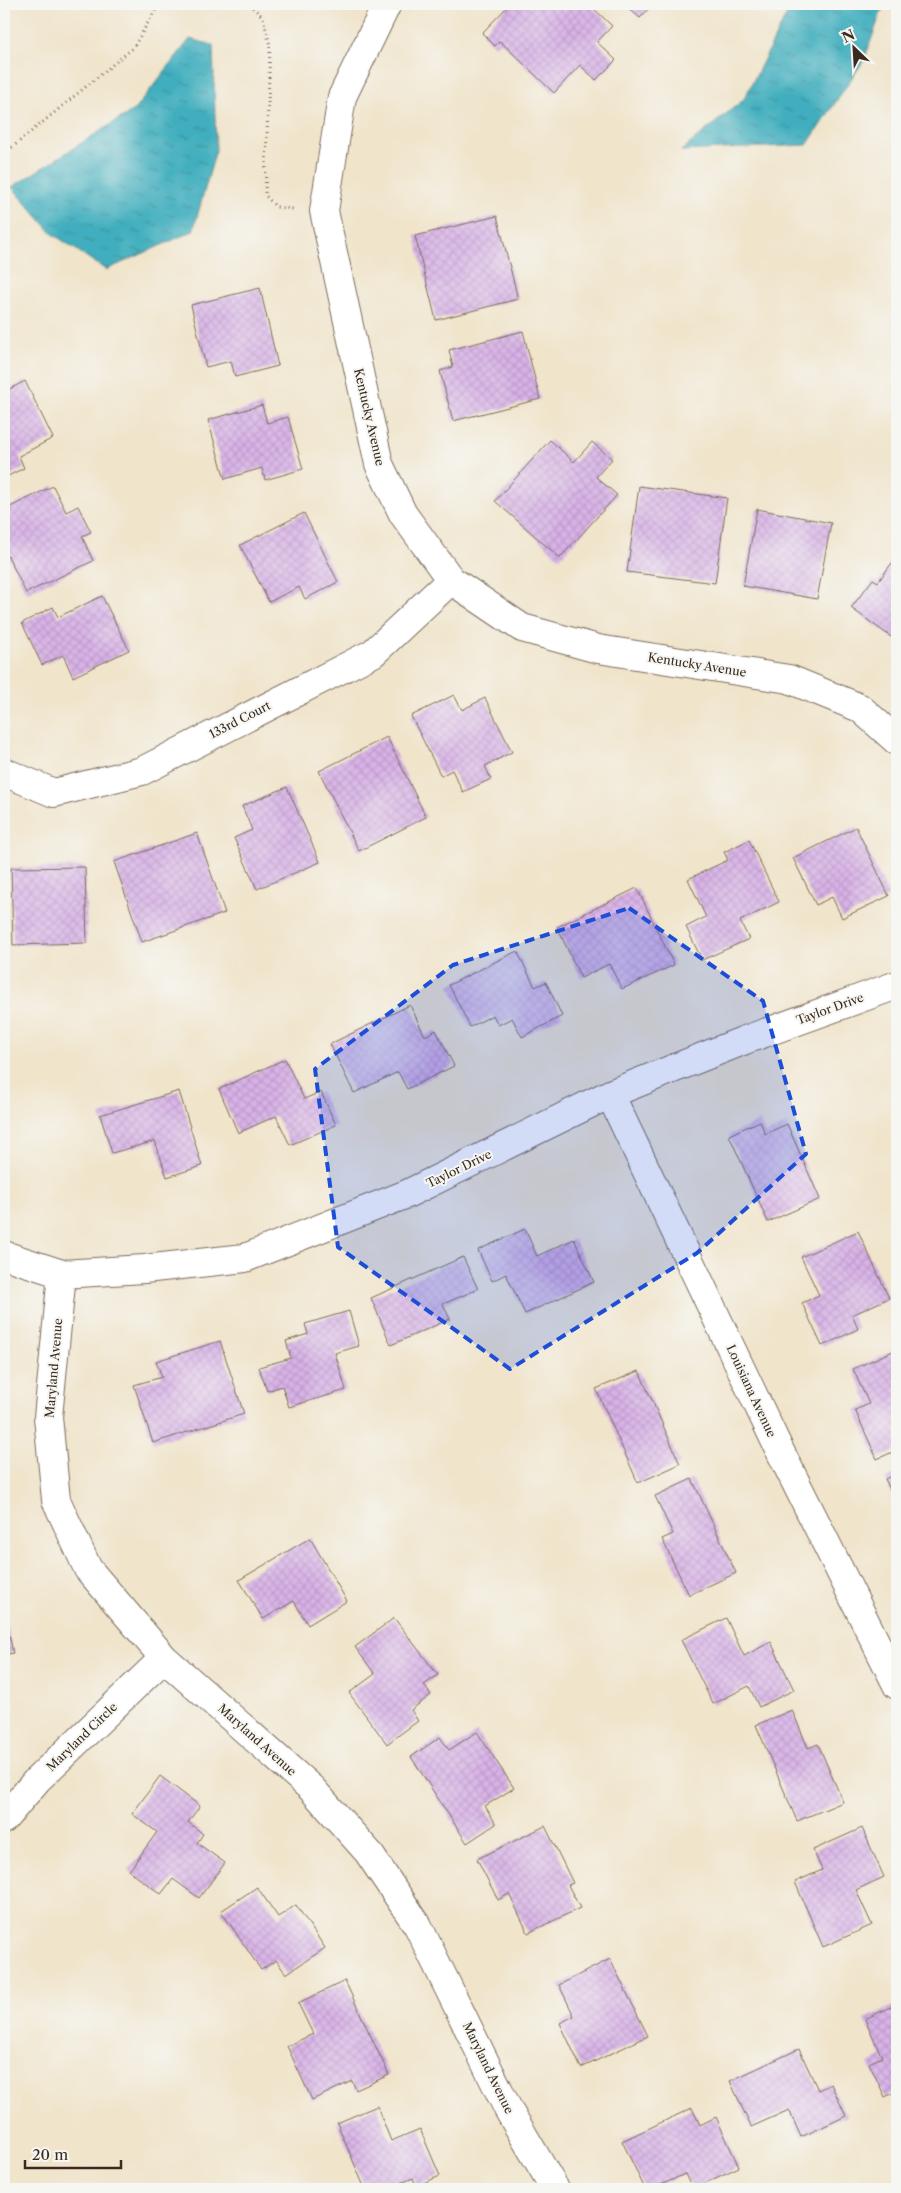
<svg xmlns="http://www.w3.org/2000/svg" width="901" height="2193" font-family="'Libre Caslon Text',serif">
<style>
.water{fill:url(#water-ripples);stroke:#3e6c6e}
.building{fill:url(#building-cross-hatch)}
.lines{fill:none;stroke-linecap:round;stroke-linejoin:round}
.minor-casing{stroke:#7a6b5b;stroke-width:30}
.path{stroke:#7a6b5b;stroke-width:3;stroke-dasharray:1 4;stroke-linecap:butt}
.minor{stroke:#fff;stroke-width:28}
.marked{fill:#1d4ed8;fill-opacity:0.2;stroke:#1d4ed8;stroke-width:4;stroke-dasharray:10 6;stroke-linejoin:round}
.labels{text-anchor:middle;stroke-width:4;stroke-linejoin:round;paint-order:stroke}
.street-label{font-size:12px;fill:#3b2a1e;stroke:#f6f6f2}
</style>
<defs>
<pattern id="water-ripples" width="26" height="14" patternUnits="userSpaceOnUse" patternTransform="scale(1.25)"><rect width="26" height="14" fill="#40aebe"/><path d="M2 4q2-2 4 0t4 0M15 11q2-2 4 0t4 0" fill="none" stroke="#378e9a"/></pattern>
<pattern id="building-cross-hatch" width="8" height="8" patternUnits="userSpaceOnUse" patternTransform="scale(1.25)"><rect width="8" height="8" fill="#d8b2e7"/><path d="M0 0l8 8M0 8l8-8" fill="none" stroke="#ba99c6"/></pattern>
</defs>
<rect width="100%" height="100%" fill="#f6f6f2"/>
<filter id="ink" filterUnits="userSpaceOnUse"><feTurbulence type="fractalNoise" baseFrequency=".02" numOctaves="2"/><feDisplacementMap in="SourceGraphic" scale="10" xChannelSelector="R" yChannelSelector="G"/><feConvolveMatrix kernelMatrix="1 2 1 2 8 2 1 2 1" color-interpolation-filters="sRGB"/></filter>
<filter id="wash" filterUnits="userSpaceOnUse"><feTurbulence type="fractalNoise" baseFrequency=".0096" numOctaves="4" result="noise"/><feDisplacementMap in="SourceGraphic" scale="20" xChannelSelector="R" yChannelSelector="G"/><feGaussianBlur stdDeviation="1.12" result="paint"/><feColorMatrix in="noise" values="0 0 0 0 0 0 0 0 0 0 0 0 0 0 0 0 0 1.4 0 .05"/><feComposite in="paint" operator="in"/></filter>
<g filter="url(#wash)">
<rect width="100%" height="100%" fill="#f0e4cb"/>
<path class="water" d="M792,4h92l-20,56 -57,85 -126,6 63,-52z
M190,39l23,6 3,105 -23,81 -87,39 -53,-36 -41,-47 123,-78z"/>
<g id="blocks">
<path class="building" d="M510,4h79l23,22 -15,16 19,18 -20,20 -16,-15 -26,28 -54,-52 -5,5 -13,-13z
M624,4h29l-13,14z
M497,216l21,83 -82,21 -21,-84z
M260,288l18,78 -43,11 -4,-16 -25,6 -15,-62z
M523,331l17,68 -87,22 -13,-50 13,-4 -4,-17z
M25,381l28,57 -34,18 5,12 -20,10v-86z
M262,405l5,18 21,-6 15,52 -38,11 -3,-12 -37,11 -17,-59z
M550,440l24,22 18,-20 20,17 -16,18 21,18 -57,63 -65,-57z
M53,486l13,26 12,-6 13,26 -9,4 11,25 -67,32 -18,-37 -4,3v-49z
M639,486l88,12 -12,85 -88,-11z
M757,509l74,14 -14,76 -74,-13z
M304,513l34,69 -33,17 -6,-12 -30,15 -29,-57z
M897,556v78l-3,5 -43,-31 22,-29 5,3z
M102,596l27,54 -56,27 -10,-22 -21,10 -20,-42 31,-16 5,10z
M454,695l8,15 23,-12 27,54 -27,14 6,13 -28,13 -11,-22 -11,6 -30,-60z
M387,737l39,80 -67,34 -40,-80z
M287,787l33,75 -63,27 -23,-51 18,-8 -10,-24z
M856,827l33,69 -47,22 -10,-21 -16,8 -23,-47z
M197,833l28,80 -83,29 -28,-80z
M749,840l30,62 -39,19 9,18 -47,21 -16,-33 20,-10 -18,-38 40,-19 -4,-8z
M85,867l2,76 -74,2 -2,-77z
M637,888l37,77 -52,24 -13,-25 -28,14 -24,-51z
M517,951l18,36 11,-5 16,34 -40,21 -10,-19 -14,7 -5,-10 -23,12 -21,-42z
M410,1005l15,31 11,-6 18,36 -47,23 -9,-17 -44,21 -24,-49z
M285,1059l19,40 17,-7 15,33 -46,20 -14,-29 -38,17 -19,-44z
M179,1091l23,75 -35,11 -12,-36 -43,12 -12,-38z
M760,1121l5,13 22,-10 33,75 -52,23 -39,-87z
M525,1229l12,27 37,-17 20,43 -69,32 -19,-40 -14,7 -14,-31z
M858,1231l31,67 -37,17 6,14 -36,17 -20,-43 17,-8 -18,-38z
M463,1257l15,32 -35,15 7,15 -59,26 -20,-47z
M349,1311l10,35 -24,7 11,37 -57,17 -7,-21 -15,5 -8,-24 32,-9 -5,-17 22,-7 -3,-10z
M220,1341l24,73 -91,29 -19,-58 28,-8 -6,-16z
M895,1350l2,6v94l-20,9 -22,-49 14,-6 -16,-35z
M639,1371l41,93 -42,19 -42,-94z
M897,1473v31l-12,-25z
M692,1479l44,94 -47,22 -27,-56 11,-5 -18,-38z
M310,1538l37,63 -39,24 -14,-24 -31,18 -24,-39z
M4,1610l9,43 -9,2z
M394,1618l44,57 -14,10 7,10 -20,15 7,11 -31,23 -38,-51 26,-19 -20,-27z
M726,1618l18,38 27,-14 23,48 -35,17 -10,-21 -36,18 -32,-64z
M792,1710l16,38 10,-4 25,58 -46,19 -41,-96z
M477,1732l37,56 -29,18 11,18 -29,19 -56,-86 29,-20 9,13z
M160,1776l40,30 -12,16 15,12 -6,9 28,20 -26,35 -26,-19 -12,15 -32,-23 28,-39 -25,-18z
M545,1826l28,57 -5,2 12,23 -52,25 -19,-39 -11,6 -21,-41z
M862,1828l22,49 -28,13 16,35 -49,22 -28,-65 27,-12 -9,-20z
M257,1887l21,30 18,-12 29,43 -39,26 -10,-14 -15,10 -40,-59z
M610,1959l38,77 -67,32 -21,-45 14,-7 -15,-31z
M345,1981l44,94 -33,15 -4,-9 -40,19 -25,-54 26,-12 -15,-31z
M897,2004v87l-12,6 -16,-34 13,-6 -17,-38z
M799,2049l19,41 13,-6 15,32 -45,21 -12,-27 -38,17 -21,-46z
M377,2106l14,35 29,-12 20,47 -24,10 -3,-8 -26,11h-22l-28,-66z
M692,2108l8,17 16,-8 23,50 -47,22 -7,-15 -33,15h-7l-23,-48z"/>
</g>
</g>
<g filter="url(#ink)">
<use href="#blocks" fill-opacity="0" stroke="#7a6b5b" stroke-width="1"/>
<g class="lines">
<g class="minor-casing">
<path id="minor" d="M387,4l-45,93 -18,114 55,253 24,50 48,66 71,48 76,21 191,30 71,29 37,33
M4,772l50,21 88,-22 231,-118 78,-73
M610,1094l171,359 116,232
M4,1255l58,19 82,-5 101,-11 162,-64 203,-100 135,-54 152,-55
M62,1274l-14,143 8,83 32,69 76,89 148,131 56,63 50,74 91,185 46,78
M4,1819l33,-39 127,-122"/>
</g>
<path class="path" d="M249,4l14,13 7,29 -5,149 11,12 17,2
M4,154l129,-106 26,-44"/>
<use href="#minor" class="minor"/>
</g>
</g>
<path class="marked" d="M629,908l134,93 43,153 -109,99 -187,116 -172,-122 -23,-178 138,-104z"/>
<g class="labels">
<g class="street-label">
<text transform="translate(369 417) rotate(77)" y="4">Kentucky Avenue</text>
<text transform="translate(697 665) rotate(9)" y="4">Kentucky Avenue</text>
<text transform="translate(240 720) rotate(-27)" y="4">133rd Court</text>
<text transform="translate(830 1009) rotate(-20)" y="4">Taylor Drive</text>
<text transform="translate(459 1169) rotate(-26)" y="4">Taylor Drive</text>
<text transform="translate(54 1368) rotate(-85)" y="4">Maryland Avenue</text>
<text transform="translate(751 1391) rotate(65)" y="4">Louisiana Avenue</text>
<text transform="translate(82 1737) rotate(-44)" y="4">Maryland Circle</text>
<text transform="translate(257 1740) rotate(42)" y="4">Maryland Avenue</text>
<text transform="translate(488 2068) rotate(64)" y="4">Maryland Avenue</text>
</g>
</g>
<rect width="901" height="2193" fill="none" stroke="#f6f6f2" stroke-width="20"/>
<g transform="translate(854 48) rotate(335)" stroke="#f6f6f2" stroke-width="4" paint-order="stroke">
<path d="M0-4L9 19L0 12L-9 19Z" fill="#3b2a1e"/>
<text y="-8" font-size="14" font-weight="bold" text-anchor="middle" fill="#3b2a1e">N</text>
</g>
<path d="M25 2160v8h96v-8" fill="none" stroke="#3b2a1e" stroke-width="2.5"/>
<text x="32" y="2160" font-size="15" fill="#3b2a1e" stroke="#f6f6f2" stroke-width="4" paint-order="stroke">20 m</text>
</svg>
